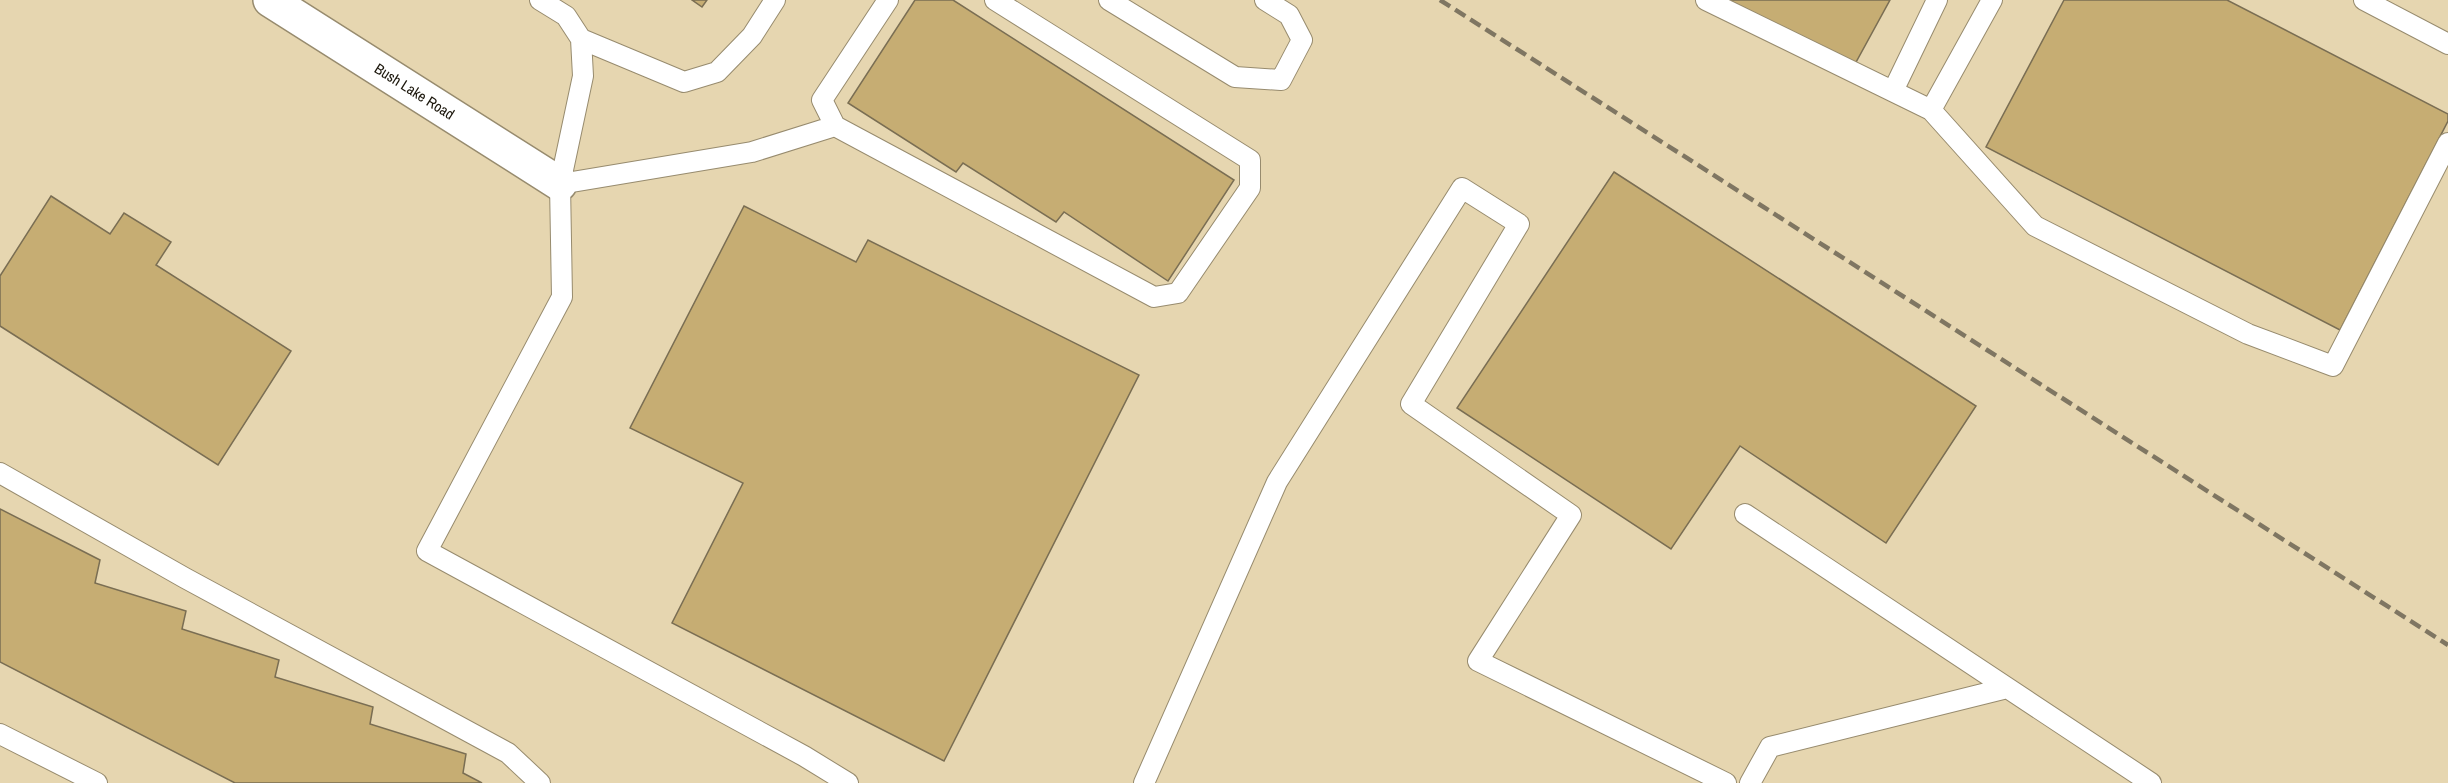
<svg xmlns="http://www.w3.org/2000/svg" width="2448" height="783" font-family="'Archivo Narrow',sans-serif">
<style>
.built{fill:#e6d6b0}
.building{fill:#c6ad73;stroke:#7a6e53;stroke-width:1.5}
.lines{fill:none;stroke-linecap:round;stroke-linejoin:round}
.lane-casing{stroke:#978b6e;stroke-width:22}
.street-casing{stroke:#978b6e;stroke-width:36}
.lane{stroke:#fff;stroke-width:20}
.street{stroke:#fff;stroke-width:33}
.rail{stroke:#7f7662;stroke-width:4.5;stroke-dasharray:12 6;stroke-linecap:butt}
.labels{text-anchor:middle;stroke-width:4.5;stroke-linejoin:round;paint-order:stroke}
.street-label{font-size:15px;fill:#1c170c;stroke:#f9eccd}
</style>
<rect width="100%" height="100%" fill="#ecdfc0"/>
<path class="built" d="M0,0h2448v783h-2448z"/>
<path class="building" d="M692,0h15l-5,7z
M915,0h38l281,180 -66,101 -104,-69 -8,10 -93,-59 -7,9 -108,-69z
M1728,0h162l-35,64z
M2064,0h163l221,114v7l-108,209 -354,-183z
M1614,172l362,234 -90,137 -146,-97 -69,103 -214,-141z
M51,196l59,38 14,-21 47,29 -15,23 135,86 -73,114 -218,-139v-50z
M744,206l112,56 12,-22 271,135 -195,386 -272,-138 71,-140 -113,-55z
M0,509l100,51 -5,23 91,28 -4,18 97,31 -4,17 98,30 -3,17 96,30 -3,19 19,10h-247l-235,-121z"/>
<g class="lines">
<g class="lane-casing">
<path id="lane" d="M540,0l26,16 15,23 2,37 -23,108 2,113 -135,254 377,205 44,27
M888,0l-66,100 13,26 319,171 24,-4 72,-105v-28l-255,-160
M1109,0l126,77 46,3 21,-40 -13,-25 -24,-15
M1706,0l225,110 61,-110
M2364,0l84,44
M581,39l103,43 33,-10 35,-36 23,-36
M1893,91l44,-91
M1931,110l104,116 213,108 85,32 115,-223
M560,184l192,-32 83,-26
M0,473l185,105 323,175 32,30
M1745,514l406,269
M0,734l97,49
M1144,783l133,-301 185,-294 57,36 -108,180 160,111 -93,146 248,122
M1750,783l20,-36 237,-59"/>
</g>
<g class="street-casing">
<g id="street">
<path id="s1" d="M270,0l290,184"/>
</g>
</g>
<use href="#lane" class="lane"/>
<use href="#street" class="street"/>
<path class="rail" d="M1440,0l1008,645"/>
</g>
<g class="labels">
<g class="street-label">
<text dy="5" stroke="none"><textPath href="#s1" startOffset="171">Bush Lake Road</textPath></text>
</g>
</g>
</svg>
